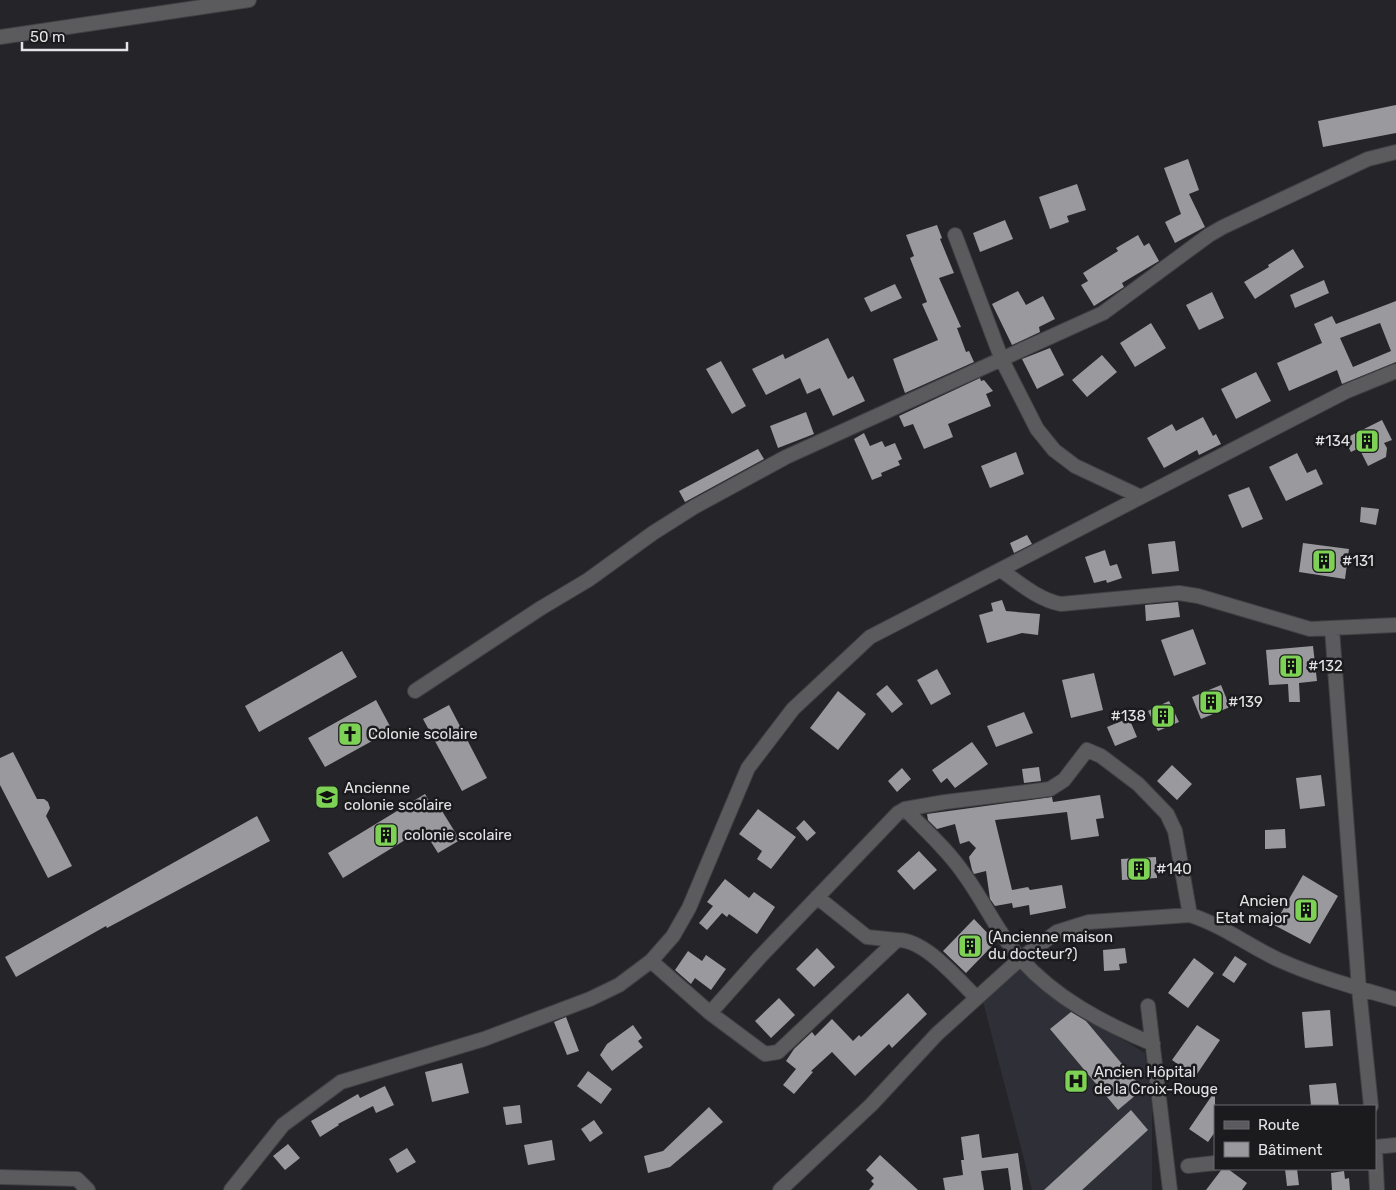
<svg xmlns="http://www.w3.org/2000/svg" width="1396" height="1190" font-family="Rubik,sans-serif">
<style>
.built{fill:#2f2f38}
.building{fill:#9a9a9e;fill-rule:evenodd}
.lines{fill:none;stroke-linecap:round;stroke-linejoin:round}
.minor-casing{stroke:#414144;stroke-width:16}
.tertiary-casing{stroke:#414144;stroke-width:16}
.minor{stroke:#5b5b5e;stroke-width:14}
.tertiary{stroke:#5b5b5e;stroke-width:14}
.labels{text-anchor:middle;stroke-width:5;stroke-linejoin:round;paint-order:stroke}
.poi-label{font-size:15px;fill:#e4e4e7;stroke:#1b1b1e;text-anchor:start}
</style>
<rect width="100%" height="100%" fill="#252428"/>
<path class="built" d="M1020,964l70,56 55,33 7,55v82h-120l-50,-192z"/>
<path class="building" d="M1396,105v28l-73,14 -5,-26z
M1188,159l11,31 -10,4 16,33 -30,16 -10,-21 16,-8 -17,-46z
M1077,184l9,26 -19,6 2,6 -19,7 -11,-32z
M1005,220l8,19 -33,13 -7,-19z
M937,225l5,13 -2,1 14,34 -15,5 22,49 -4,1 9,24 3,-1 5,11 -69,31 -12,-34 45,-19 -16,-36 5,-2 -17,-44 4,-2 -8,-21z
M1138,235l6,11 5,-3 10,18 -37,22 2,4 -30,19 -13,-21 7,-4 -5,-8 35,-22 -2,-3z
M1293,249l11,18 -49,32 -11,-17 25,-15 -1,-2z
M1324,280l5,13 -34,15 -5,-13z
M895,284l7,14 -31,14 -7,-14z
M1018,291l8,14 17,-9 12,23 -16,8 1,5 -28,13 -20,-41z
M1212,292l12,26 -25,12 -13,-25z
M1396,301v61l-54,22 -5,-14 -48,21 -12,-28 45,-20 -8,-19 18,-8 4,8zM1380,323l11,28 -38,16 -13,-29z
M1151,323l15,25 -31,19 -15,-24z
M828,338l20,41 5,-3 12,25 -32,15 -13,-28 -13,6 -7,-16 -34,17 -14,-26 31,-15 2,5z
M1050,348l14,27 -27,14 -15,-30z
M1102,355l15,17 -30,25 -15,-17z
M721,361l25,45 -14,8 -26,-45z
M1256,372l15,29 -35,18 -15,-30z
M980,378l1,3 3,-1 9,11 -7,3 5,12 -43,18 5,13 -29,12 -11,-25 -9,3 -5,-11z
M806,412l8,22 -36,14 -8,-22z
M1203,417l10,19 3,-2 5,10 -22,11 -2,-5 -33,18 -17,-30 25,-14 4,7z
M1382,420l10,20 -8,3 3,5 -1,9 -18,9 -9,-18 -8,4 -7,-13z
M864,433l6,13 12,-5 3,6 10,-4 7,16 -4,2 2,4 -19,8 1,3 -10,4 -18,-41z
M758,449l6,10 -79,43 -6,-11z
M1016,452l8,22 -34,14 -9,-22z
M1297,453l10,20 9,-4 7,15 -37,17 -17,-34z
M1249,487l14,32 -21,9 -14,-33z
M1361,507l18,2 -3,16 -16,-3z
M1027,535l5,9 -18,9 -4,-10z
M1175,541l4,30 -27,3 -4,-30z
M1303,543l46,6 -4,30 -46,-7z
M1105,550l5,16 7,-2 5,14 -15,5 -1,-3 -12,3 -9,-26z
M1002,600l4,11 34,3 -2,21 -16,-2 -35,10 -8,-28 14,-4 -2,-8z
M1178,602l2,15 -34,4 -1,-16z
M1193,629l13,35 -32,12 -13,-36z
M1313,646l4,35 -18,2 1,19h-11l-1,-18 -19,1 -3,-35z
M342,651l15,26 -98,55 -14,-26z
M937,669l14,25 -20,11 -14,-25z
M1094,673l9,37 -32,8 -9,-38z
M887,685l16,19 -11,9 -16,-19z
M1221,685l9,22 -29,12 -9,-22z
M838,691l28,23 -28,36 -28,-22z
M376,700l16,30 -67,37 -17,-29z
M1169,701l10,21 -21,9 -10,-20z
M449,705l38,73 -25,13 -39,-72z
M1024,712l9,21 -37,14 -9,-21z
M1129,718l8,19 -22,9 -8,-19z
M972,742l16,22 -33,24 -8,-10 -6,5 -9,-13z
M13,752l24,47h7l4,3 2,6 -4,8 26,50 -24,12 -48,-93v-27z
M1172,765l20,19 -15,16 -20,-19z
M1039,767l2,14 -17,2 -2,-14z
M902,768l9,11 -14,13 -9,-11z
M1321,775l4,31 -25,3 -4,-31z
M425,794l7,12 5,-3 23,37 -22,13 -15,-24 -80,49 -15,-25z
M1100,795l4,23 -8,1 3,17 -28,4 -4,-28 -72,8 17,70 16,-3 2,3 32,-5 4,23 -36,7 -1,-10 -16,3 -1,-5 -17,3 -5,-7 -4,-28 -12,3 -2,-4 -3,-13 7,-9 -7,-7 -9,3 -5,-20 -18,5 -9,-9 -1,-6 125,-17 1,5z
M758,809l38,28 -25,32 -14,-10 5,-8 -23,-17z
M257,816l13,25 -163,87 -1,-2 -90,51 -11,-20z
M804,820l12,13 -9,8 -11,-13z
M1285,829l1,19 -21,1v-19z
M919,851l18,19 -23,20 -17,-19z
M1156,857l1,21 -35,2 -1,-21z
M1303,875l35,21 -28,48 -36,-19z
M725,879l24,19 5,-6 21,15 -18,27 -28,-20 -2,3 -5,-4 -15,17 -8,-7 14,-17 -6,-4z
M974,919l22,23 -30,31 -23,-22z
M817,948l18,19 -21,20 -18,-18z
M1125,948l2,15 -8,1 1,6 -16,1 -1,-21z
M688,951l14,10 4,-6 20,14 -15,21 -16,-12 -4,6 -16,-14z
M1235,956l12,8 -13,19 -12,-8z
M1194,958l20,15 -26,35 -20,-15z
M908,993l19,21 -35,34 -3,-4 -34,32 -23,-24 -21,19 2,1 -19,22 -11,-9 13,-16 -10,-8 8,-12 18,-17 3,4 17,-17 21,22 6,-6 2,2z
M779,998l16,17 -24,23 -16,-17z
M1330,1010l3,36 -28,2 -3,-36z
M1071,1012l15,9 57,68 -25,21 -68,-81z
M566,1017l13,34 -12,4 -13,-33z
M633,1025l9,13 -4,3 5,6 -31,24 -12,-16 7,-11z
M1197,1025l23,15 -25,37 -23,-17z
M462,1063l7,30 -37,9 -7,-30z
M588,1071l24,18 -11,15 -24,-18z
M1336,1083l3,23h-28l-2,-21z
M385,1086l9,19 -18,8 -3,-7 -35,18 1,1 -19,12 -9,-16 47,-27 2,4z
M1215,1091v41l-7,10 -19,-13z
M520,1105l2,18 -16,2 -3,-18z
M709,1107l14,15 -53,45 -22,6 -4,-17 19,-5z
M1131,1110l17,20 -66,60h-38z
M594,1120l9,13 -13,9 -9,-13z
M979,1134l3,24 36,-5 5,37h-12l-3,-22 -27,3 3,19h-39l-2,-12 20,-3 -2,-15h3l-3,-23z
M552,1140l3,20 -27,5 -4,-20z
M288,1144l12,14 -15,12 -12,-14z
M407,1148l9,14 -19,11 -8,-14z
M880,1155l38,35h-49l5,-6 -3,-3 3,-3 -8,-8z
M1222,1169h6l19,14 -5,7h-36z
M1285,1169h12l2,16 -12,1z
M1344,1171l1,8 4,-1 1,12h-18l-1,-17z"/>
<g class="lines">
<g class="minor-casing">
<path id="minor" d="M955,235l47,125 35,69 17,21 21,16 66,31 206,-106 49,-20
M1001,570c18,13 38,30 60,34l118,-11 19,3 112,33 86,-4
M1332,629l27,360 12,117
M415,691l126,-83 47,-28 65,-47 41,-26 92,-50 317,-144 106,-78 14,-8 145,-68 28,-7
M905,809c20,21 43,41 59,65 20,27 33,58 55,83 36,41 84,66 134,87
M817,897l50,40 30,3
M651,961l59,52 55,41 13,-2 119,-112c28,-1 60,39 80,58
M1148,1006l22,184
M710,1013l50,-56 138,-144 7,-4 40,-7 105,-13 14,-9 23,-30 14,6 37,28 29,30 8,17 15,84
M1375,1147l2,43
M1375,1147l21,-2
M1188,1166l27,-3
M0,1177l77,2 11,11
M231,1190l52,-65 58,-43 143,-43 106,-40 29,-14 32,-24 22,-25 16,-28 59,-140 45,-59 77,-72 271,-140
M780,1190l91,-85 66,-71 83,-75 37,-27 32,-10 101,-7c32,10 59,31 89,45 38,17 78,28 117,39"/>
</g>
<g class="tertiary-casing">
<path id="tertiary" d="M0,37l249,-37"/>
</g>
<use href="#minor" class="minor"/>
<use href="#tertiary" class="tertiary"/>
</g>
<defs>
<g id="building-square" transform="scale(1.25)"><rect x="-9" y="-9" width="18" height="18" rx="4" fill="#7dd154" stroke="#1b1b1e"/><path d="M-4-6H4V6H1V3H-1V6H-4ZM-2.5-4.3h1.7v1.8h-1.7ZM.8-4.3h1.7v1.8H.8ZM-2.5-1h1.7V.8h-1.7ZM.8-1h1.7V.8H.8Z" fill="#111"/></g>
<g id="church-square" transform="scale(1.25)"><rect x="-9" y="-9" width="18" height="18" rx="4" fill="#7dd154" stroke="#1b1b1e"/><path d="M-1.2-6h2.4v3.5h3.3v2.4h-3.3V6h-2.4V-.1h-3.3v-2.4h3.3Z" fill="#111"/></g>
<g id="school-square" transform="scale(1.25)"><rect x="-9" y="-9" width="18" height="18" rx="4" fill="#7dd154" stroke="#1b1b1e"/><path d="M0-5L7-2L0 1L-7-2ZM-4 1L0 2.5L4 1V4Q0 6-4 4Z" fill="#111"/></g>
<g id="hospital-square" transform="scale(1.25)"><rect x="-9" y="-9" width="18" height="18" rx="4" fill="#7dd154" stroke="#1b1b1e"/><path d="M-5-5h3v3.5h4V-5h3V5h-3V1.5h-4V5h-3Z" fill="#111"/></g>
</defs>
<g fill-rule="evenodd">
<use href="#building-square" x="1367" y="441"/>
<use href="#building-square" x="1324" y="561"/>
<use href="#building-square" x="1291" y="666"/>
<use href="#building-square" x="1211" y="702"/>
<use href="#building-square" x="1163" y="716"/>
<use href="#church-square" x="350" y="734"/>
<use href="#school-square" x="327" y="797"/>
<use href="#building-square" x="386" y="835"/>
<use href="#building-square" x="1139" y="869"/>
<use href="#building-square" x="1306" y="910"/>
<use href="#building-square" x="970" y="946"/>
<use href="#hospital-square" x="1076" y="1081"/>
</g>
<g class="labels">
<g class="poi-label">
<text x="1350" y="446" text-anchor="end">#134</text>
<text x="1342" y="566">#131</text>
<text x="1308" y="671">#132</text>
<text x="1228" y="707">#139</text>
<text x="1146" y="721" text-anchor="end">#138</text>
<text x="368" y="739">Colonie scolaire</text>
<text x="344" y="793">Ancienne<tspan x="344" dy="17">colonie scolaire</tspan></text>
<text x="404" y="840">colonie scolaire</text>
<text x="1156" y="874">#140</text>
<text x="1288" y="906" text-anchor="end">Ancien<tspan x="1288" dy="17">Etat major</tspan></text>
<text x="988" y="942">(Ancienne maison<tspan x="988" dy="17">du docteur?)</tspan></text>
<text x="1094" y="1077">Ancien Hôpital<tspan x="1094" dy="17">de la Croix-Rouge</tspan></text>
</g>
</g>
<rect x="1214" y="1105" width="162" height="65" fill="#1b1b1e" stroke="#6b6b6e"/>
<rect x="1224" y="1121" width="25" height="8" fill="#5b5b5e" stroke="#6b6b6e"/>
<text x="1258" y="1130" font-size="15" fill="#e4e4e7">Route</text>
<rect x="1224" y="1142" width="25" height="15" fill="#9a9a9e" stroke="#6b6b6e"/>
<text x="1258" y="1155" font-size="15" fill="#e4e4e7">Bâtiment</text>
<path d="M22 42v8h105v-8" fill="none" stroke="#e4e4e7" stroke-width="2.5"/>
<text x="30" y="42" font-size="15" fill="#e4e4e7" stroke="#1b1b1e" stroke-width="4" paint-order="stroke">50 m</text>
</svg>
